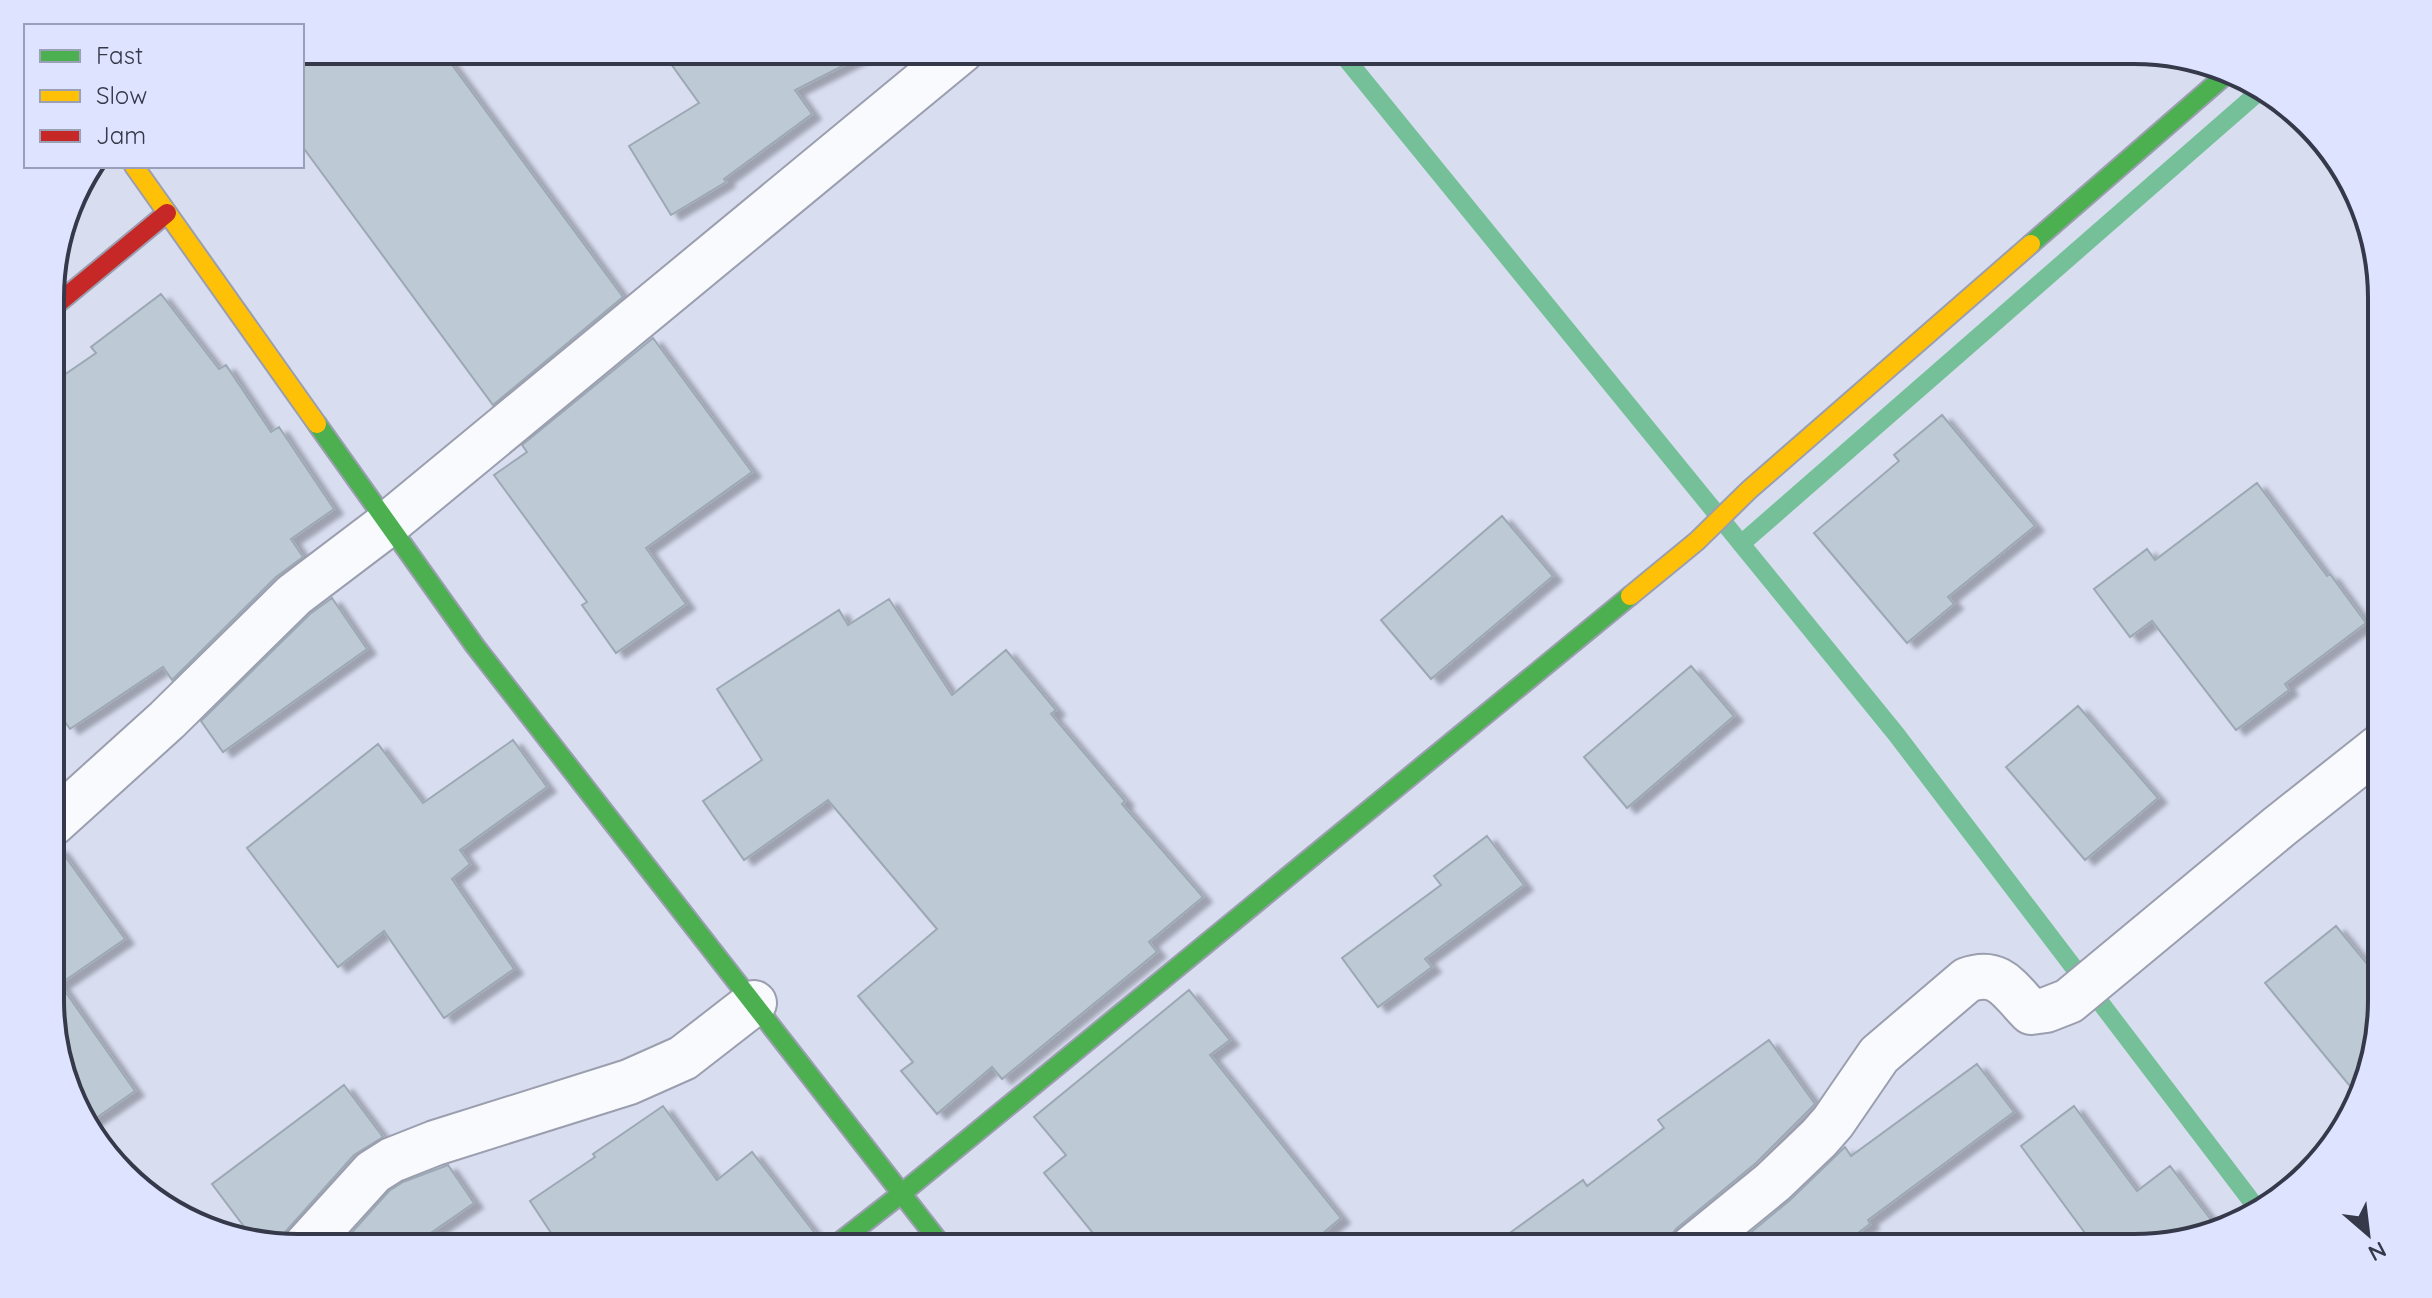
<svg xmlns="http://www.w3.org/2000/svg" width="2432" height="1298" font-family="Quicksand,sans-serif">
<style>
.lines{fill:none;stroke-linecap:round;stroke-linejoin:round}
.stream{stroke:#75c099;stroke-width:18}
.building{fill:#bdcad5;stroke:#9ca8b4;stroke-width:2;filter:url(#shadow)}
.street-casing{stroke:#9a9eae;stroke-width:48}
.fast-casing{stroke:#9a9eae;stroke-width:22}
.slow-casing{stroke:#9a9eae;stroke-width:22}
.jam-casing{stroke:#9a9eae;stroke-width:22}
.street{stroke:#f9fafd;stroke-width:44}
.fast{stroke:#4caf50;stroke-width:18}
.slow{stroke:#ffc107;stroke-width:18}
.jam{stroke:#c62828;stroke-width:18}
.rim{fill:none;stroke:#35394a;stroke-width:4}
</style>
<defs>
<filter id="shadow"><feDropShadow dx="9" dy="5" stdDeviation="2" flood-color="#0004"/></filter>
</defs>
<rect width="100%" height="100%" fill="#d8ddf0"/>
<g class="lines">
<path class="stream" d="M1339,50l557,684 363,477
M1741,544l520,-454"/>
</g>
<path class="building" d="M302,50h139l182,247 -130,108 -191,-259z
M661,50h213l-79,40 17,24 -88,65 2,3 -55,33 -42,-69 70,-43z
M161,294l58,75 7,-4 45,67 8,-5 55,82 -43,30 12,18 -27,20 -104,103 -9,-13 -93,62 -19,-27v-318l45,-31 -5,-6z
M653,338l99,134 -106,76 40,56 -70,49 -34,-48 5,-3 -93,-127 33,-23 -5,-7z
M1942,415l93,111 -87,71 6,7 -47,39 -93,-110 85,-72 -5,-6z
M2257,483l70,93 3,-2 36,49 -81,61 4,6 -53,40 -84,-109 -22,16 -36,-48 53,-40 8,11z
M1502,516l51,60 -122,103 -50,-59z
M332,598l35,51 -144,103 -22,-31 109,-107z
M889,599l63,96 54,-45 50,60 -5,4 74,87 -3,3 81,93 -54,45 8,10 -155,127 -10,-12 -55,47 -36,-43 12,-9 -55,-66 79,-67 -109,-129 -84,60 -41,-59 59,-41 -45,-71 122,-79 9,15z
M1691,666l43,50 -107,92 -43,-51z
M2078,706l80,92 -73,62 -79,-93z
M513,740l34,47 -87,63 10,14 -18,15 62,90 -70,49 -60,-87 -46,36 -91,-119 131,-104 45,59z
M1487,836l37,49 -99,74 7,8 -54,40 -36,-49 99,-73 -7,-9z
M52,848h7l66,91 -65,45 75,107 -46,32 -37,-90z
M2336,926l46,56v18l-23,97 -94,-114z
M1189,990l41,50 -20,15 131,163 -36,30h-200l-61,-75 22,-18 -32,-38z
M1769,1040l46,64 -59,59 -80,66 -7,9 -1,10h-179l94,-68 4,6 77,-58 -6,-8z
M1977,1064l37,48 -146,108 2,4 -32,24h-106l58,-48 55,-53 6,9z
M344,1085l39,52 -29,18 -68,76 -6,13 -28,-7 -40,-53z
M663,1106l54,74 35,-28 62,80 -5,7 -1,9h-247l-31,-47 65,-44 -2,-3z
M2074,1106l63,85 33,-25 45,59 -65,23h-54l-75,-102z
M448,1165l26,38 -65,45h-71l51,-57 14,-9z"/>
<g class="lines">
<g class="street-casing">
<path id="street" d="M52,824l115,-104 127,-125 95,-72 573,-473
M304,1248l69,-76 19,-12 43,-17 194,-61 54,-24 71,-55
M1692,1248l81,-66 46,-44 14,-16 46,-67 88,-75c33,-12 43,11 64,32l15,-2 23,-9 211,-175 101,-80"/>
</g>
<g class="fast-casing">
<path id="fast" d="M2031,244l198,-172
M317,424l158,222 469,602
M832,1248l69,-54 729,-598"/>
</g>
<g class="slow-casing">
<path id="slow" d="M134,166l183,258
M1630,596l67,-55 52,-51 282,-246"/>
</g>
<g class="jam-casing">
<path id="jam" d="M51,309l116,-96"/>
</g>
<use href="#street" class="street"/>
<use href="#fast" class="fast"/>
<use href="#slow" class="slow"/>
<use href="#jam" class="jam"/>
</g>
<path d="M0 0H2432V1298H0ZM298 64H2134A234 234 0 0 1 2368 298V1000A234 234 0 0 1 2134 1234H298A234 234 0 0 1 64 1000V298A234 234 0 0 1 298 64Z" fill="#dee4ff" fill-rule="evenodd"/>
<path class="rim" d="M298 64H2134A234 234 0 0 1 2368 298V1000A234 234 0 0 1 2134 1234H298A234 234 0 0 1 64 1000V298A234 234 0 0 1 298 64Z"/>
<rect x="24" y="24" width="280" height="144" fill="#dee4ff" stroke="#9aa0b7" stroke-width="2"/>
<rect x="40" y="50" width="40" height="12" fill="#4caf50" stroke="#9aa0b7" stroke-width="2"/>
<text x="96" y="64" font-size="24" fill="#35394a">Fast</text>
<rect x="40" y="90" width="40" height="12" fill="#ffc107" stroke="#9aa0b7" stroke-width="2"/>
<text x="96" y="104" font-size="24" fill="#35394a">Slow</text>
<rect x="40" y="130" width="40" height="12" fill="#c62828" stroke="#9aa0b7" stroke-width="2"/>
<text x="96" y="144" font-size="24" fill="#35394a">Jam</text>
<g transform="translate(2368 1234) rotate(152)" stroke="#dee4ff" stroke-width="6" paint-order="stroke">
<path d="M0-6L14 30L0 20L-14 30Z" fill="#35394a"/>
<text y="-12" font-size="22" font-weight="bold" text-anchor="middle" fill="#35394a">N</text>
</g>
</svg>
